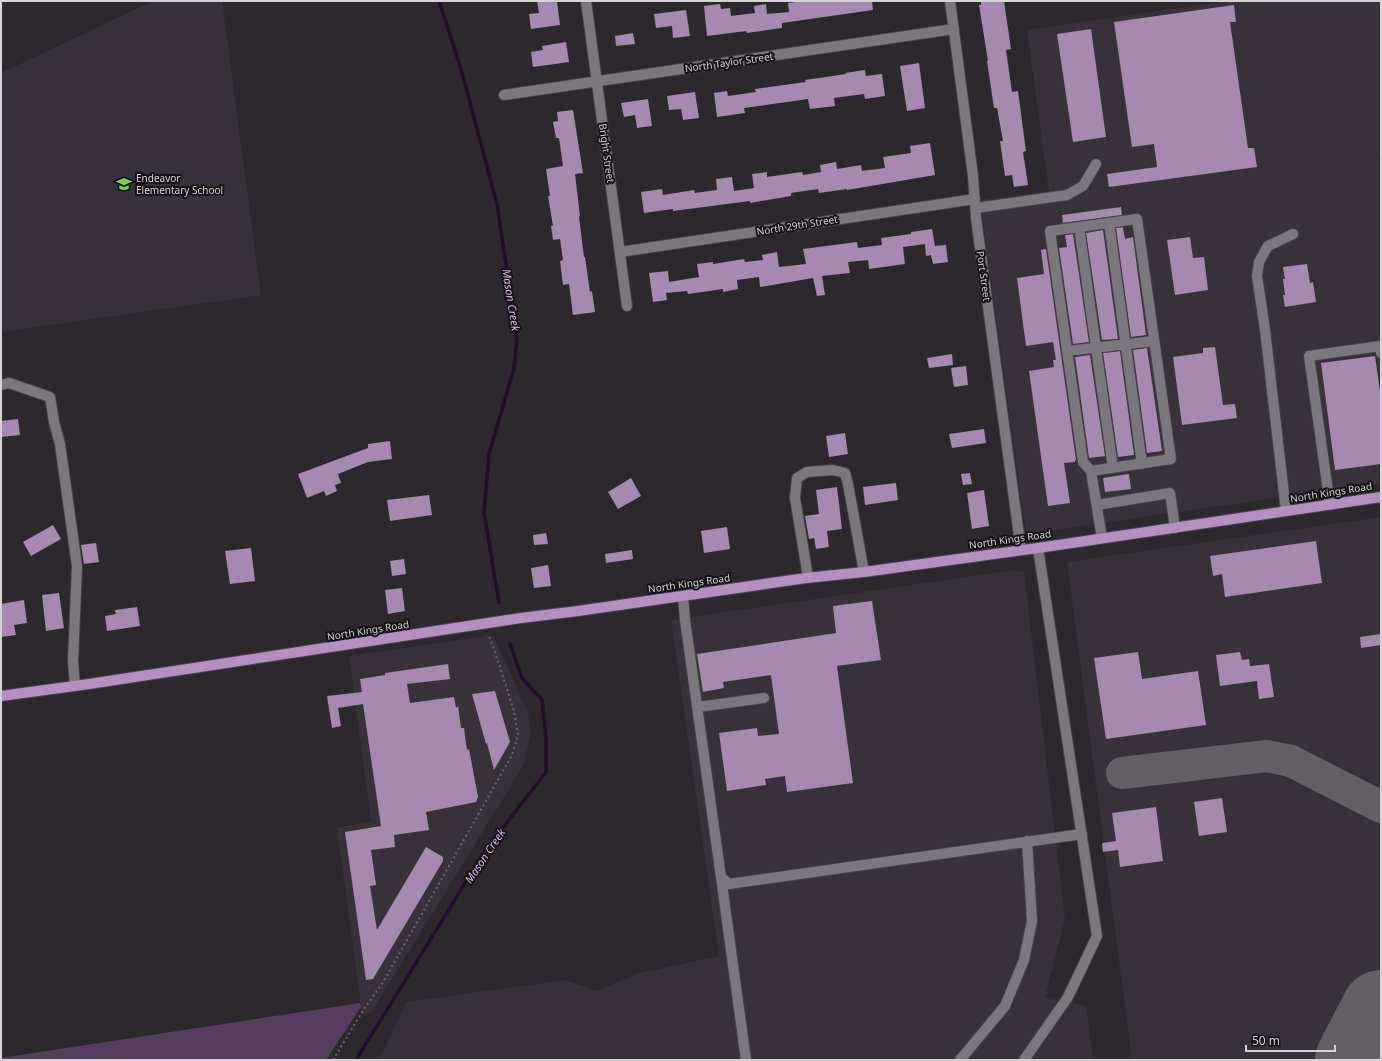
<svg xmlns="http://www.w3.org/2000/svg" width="1382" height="1061" font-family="'Noto Sans',sans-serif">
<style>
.built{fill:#38303b}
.green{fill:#563d5e}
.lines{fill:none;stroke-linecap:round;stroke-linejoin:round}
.stream{stroke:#240d2b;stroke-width:3.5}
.taxiway{stroke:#645f64;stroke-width:32}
.runway{stroke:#645f64;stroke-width:80}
.building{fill:#a589ae}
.minor-casing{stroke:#474348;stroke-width:12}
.major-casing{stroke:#474348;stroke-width:12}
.path{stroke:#69656a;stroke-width:2;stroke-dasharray:2 3;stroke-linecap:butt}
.minor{stroke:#7c777e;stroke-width:10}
.major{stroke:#b68fc2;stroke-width:10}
.labels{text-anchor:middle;stroke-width:4;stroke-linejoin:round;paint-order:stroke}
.street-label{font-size:10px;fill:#d6d3d7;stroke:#141214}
.poi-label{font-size:10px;fill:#d6d3d7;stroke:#141214;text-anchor:start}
.water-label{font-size:11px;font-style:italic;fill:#e1b5f0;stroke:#141214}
</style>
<rect width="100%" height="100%" fill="#2d282e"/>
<path class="built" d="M153,1h69l39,294 -260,37v-259z
M1227,1h154v154l-3,1 3,20v307l-355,51 -46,-334 69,-9 -22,-161z
M1381,517v543h-249l-65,-498z
M1014,570l10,2 41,347 -20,79 41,8 7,54h-714l27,-58 159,-22 31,11 40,-17 83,-18 -48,-336z
M493,635l35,78 3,20 -8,33 -152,247 -9,1 -25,-186 34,-6 -22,-166z"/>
<path class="green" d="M360,1003l1,4 -35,53h-325v-2z"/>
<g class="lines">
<path class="stream" d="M439,1l22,68 36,135 20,135 -3,29 -25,86 -5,58 15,91
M356,1060l129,-209 61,-79v-32l-4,-40 -20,-22 -12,-34"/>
<path class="taxiway" d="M1122,773l145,-17 24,5 90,46"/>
<path class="runway" d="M1355,1060l26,-50"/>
</g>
<path class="building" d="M537,1h20l3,24 -29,4 -2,-15 10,-1z
M803,1h69l1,9 -91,13v5l-35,5 -1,-2 -39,5 -3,-30 16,-2 1,5 9,-1 1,8 24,-3 -1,-7 12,-2 1,10 22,-2 -1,-9z
M981,1h23l7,48 -5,1 6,42 6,-1 8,60 -3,1 5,33 -14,2 -2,-12 -7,1 -5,-35h3l-6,-33h-3l-7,-47h1l-9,-56h2z
M1234,5l2,17h-6l18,126h6l3,19 -148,20 -2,-13 50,-7 -3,-23 -22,3 -18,-125z
M686,10l4,26 -17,2 -1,-12 -16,2 -2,-14z
M1091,29l15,108 -33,5 -16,-108z
M633,33l2,11 -19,2 -1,-10z
M566,42l3,20 -36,5 -2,-15 12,-2 -1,-4z
M919,63l6,45 -18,3 -7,-45z
M865,70l1,6 16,-2 3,22 -20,3 -1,-5 -30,4 1,8 -25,3 -2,-10 -64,9 1,5 -28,4 -3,-24 13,-2 1,5 28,-4 -1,-3 51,-7 -1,-2 41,-6 -1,-1z
M695,92l4,26 -16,2 -2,-11 -12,1 -2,-14z
M648,99l4,27 -15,2 -2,-13 -11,2 -3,-14z
M573,110l10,63 -8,1 5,42 -1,1 5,40h1l5,35 2,-1 3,21 -22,3 -4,-31 -6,1 -3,-24 3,-1 -3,-21 -7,1 -2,-14h2l-5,-30h2l-4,-27 17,-3 -4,-28h-3l-3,-16 5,-1 -1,-9z
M930,143l5,32 -88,15v-1l-28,4 -1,-4 -27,4v3l-41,7v-2l-77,10v-2l-29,4 -3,-21 21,-3 1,6 31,-5 1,3 22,-3 -1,-11 16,-2 2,14 20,-3 -2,-14 15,-2v5l35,-5 1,3 18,-3 -1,-7 16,-3 1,7 24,-4 1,6 23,-3 -2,-11 28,-4 -1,-7z
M1121,207l1,8 -59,8 -1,-8z
M1123,227l2,12 8,-2 13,98 -15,2 -15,-109z
M932,229l3,17 11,-1 2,17 -15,2 -2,-9 -5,1 -1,-12 -22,3 2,17 -36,5 -1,-9 -20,2 2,11 -28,3 3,19 -8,1 -4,-18 -53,9 -1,-10 -22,3 1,9 -15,3v-3l-35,5 -1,-3 -21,2 1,7 -14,2 -4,-29 19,-2 1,11 30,-5 -2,-13 16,-2v2l31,-5 1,3 18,-2 -1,-5 15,-3 2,15 27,-3 -3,-15 54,-7 1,6 24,-3 -1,-7 30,-4v-2z
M1103,230l15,109 -16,1 -16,-107z
M1073,234l16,108 -16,2 -14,-96 8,-1 -2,-12z
M1190,237l3,21 11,-1 4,33 -33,5 -8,-55z
M1046,249l30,211h-1v2l-11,1 6,40 -22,3 -19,-135 25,-4 -1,-7h3l-3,-18 -27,4 -9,-68 27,-4 -3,-24z
M1307,264l3,19 3,-1 3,20 -31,5 -2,-12h2l-2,-16h2l-2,-12z
M1215,347l8,58 12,-1 2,14 -55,7 -9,-68 30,-4v-5z
M1147,348l15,103 -15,2 -14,-103z
M1120,351l14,104 -16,2 -15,-104z
M952,354l1,11 -24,3 -2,-10z
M1090,355l15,101 -16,2 -14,-101z
M1375,356l6,42v66l-46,6 -14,-107z
M966,366l2,19 -14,2 -3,-19z
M18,419l2,16 -19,2v-16z
M984,429l2,14 -34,5 -3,-14z
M845,433l3,21 -19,3 -3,-21z
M390,441l2,18 -24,3 -30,12 3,9 -6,2 2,6 -11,5 -2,-5 -17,7 -9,-24 70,-26v-4z
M970,473l2,11 -9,1 -2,-11z
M1129,474l2,15 -26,3 -2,-14z
M631,478l10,18 -23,13 -10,-17z
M896,483l2,17 -33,5 -2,-18z
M837,487l5,42 -15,2 2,16 -13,2 -2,-11 -5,1 -4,-23 14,-2 -3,-24z
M984,490l5,36 -17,3 -5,-36z
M429,495l3,20 -42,6 -3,-21z
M53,525l8,14 -30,17 -8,-14z
M727,527l3,22 -26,4 -3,-22z
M546,533l2,11 -14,1 -1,-10z
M1316,541l6,42 -97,14 -3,-23 -9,2 -3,-20z
M96,543l3,19 -15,2 -3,-19z
M251,548l4,33 -25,3 -5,-33z
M632,550l1,9 -27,4 -1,-9z
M404,559l2,15 -14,2 -2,-15z
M548,565l3,21 -17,2 -3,-20z
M402,588l3,23 -17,3 -3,-24z
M59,593l5,35 -18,3 -4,-36z
M24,600l3,23 -13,2 2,10 -15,2v-33z
M872,601l9,59 -44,6 16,117 -66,9 -2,-16 -20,3 1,6 -39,6 -8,-58 38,-5 1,8 21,-2 -8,-59 -48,7 1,6 -21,4 -6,-38 139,-21 -3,-27z
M137,607l3,19 -33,5 -2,-15 11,-2 -1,-4z
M1381,634v11l-20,3 -1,-11z
M1138,652l4,27 56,-8 8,54 -100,14 -12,-81z
M1240,652l2,8 7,-1 1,7 19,-2 5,33 -15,2 -2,-18 -37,5 -4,-31z
M448,664l2,15 -43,5 3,19 44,-6 2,11 2,-2 3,22h3l3,22 2,-1 9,48 -2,5 -50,10 3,18 -35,5 1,12 -24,3 5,35 -6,1 7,44 49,-83 17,10v4l-70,118 -7,1 -21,-148 36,-6 -18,-122 -25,4 3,18 -9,2 -5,-32 35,-4 -2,-13 25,-4v-2z
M495,691l15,51 -16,28 -7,-27 -1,1 -14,-50z
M1222,798l5,34 -28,4 -5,-34z
M1156,807l7,54 -43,6 -2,-17 -15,2 -1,-9 14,-2 -4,-28z"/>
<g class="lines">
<g class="minor-casing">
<path id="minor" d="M586,1l41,305
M950,1l23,175 3,42 45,332
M504,95l450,-66
M976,208l91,-13 16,-9 13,-22
M1109,223l33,241
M1079,227l34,241
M620,252l355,-53
M1067,351l87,-10
M1,385l8,-2 41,14 4,25 6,22 17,122 -4,95 2,25
M1091,471l80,-12 -34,-240 -87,12 33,231 8,9 11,67
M1097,505l73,-12 5,35
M1330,505l-21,-149 71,-10 1,7
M1286,511l-21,-181 -8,-54 2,-14 9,-16 25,-12
M806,578l2,-1 -13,-79 2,-20 10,-6 26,-2 12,3 3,11 16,88
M683,596l2,24 36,257 8,7 353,-50
M698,707l66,-9
M721,877l25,183
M960,1060l45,-54 19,-46 8,-39 -5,-80
M1024,1060l44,-63 29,-61 -59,-388"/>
</g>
<g class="major-casing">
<path id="major" d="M1,696l88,-12 432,-66 57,-7 228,-33 58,-6 174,-24 343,-51"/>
</g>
<path class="path" d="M333,1060l31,-51 18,-25 130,-229 6,-20 -4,-24 -20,-62 -6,-15"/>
<use href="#minor" class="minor"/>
<use href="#major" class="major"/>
</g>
<defs>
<g id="school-bare" transform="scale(1.2)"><path d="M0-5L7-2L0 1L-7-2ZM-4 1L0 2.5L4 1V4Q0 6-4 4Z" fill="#7ad157" stroke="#141214" stroke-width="2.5" paint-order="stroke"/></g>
</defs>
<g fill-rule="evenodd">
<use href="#school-bare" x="124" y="184"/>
</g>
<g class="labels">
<g class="street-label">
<text transform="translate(729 62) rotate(-8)" y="4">North Taylor Street</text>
<text transform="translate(607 153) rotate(82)" y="4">Bright Street</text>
<text transform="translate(797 225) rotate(-9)" y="4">North 29th Street</text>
<text transform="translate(984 276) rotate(82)" y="4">Port Street</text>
<text transform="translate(1331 492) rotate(-9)" y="4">North Kings Road</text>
<text transform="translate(1010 539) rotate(-8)" y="4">North Kings Road</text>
<text transform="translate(689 583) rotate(-8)" y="4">North Kings Road</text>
<text transform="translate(368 630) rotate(-9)" y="4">North Kings Road</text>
</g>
<g class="poi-label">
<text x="136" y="182">Endeavor<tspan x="136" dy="12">Elementary School</tspan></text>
</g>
<g class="water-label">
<text transform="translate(511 300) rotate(81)" y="4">Mason Creek</text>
<text transform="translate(485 856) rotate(-56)" y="4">Mason Creek</text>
</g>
</g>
<rect width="1382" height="1061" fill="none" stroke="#d6d3d7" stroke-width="4"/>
<path d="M1246 1045v6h89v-6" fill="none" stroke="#d6d3d7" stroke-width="2"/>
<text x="1252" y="1045" font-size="12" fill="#d6d3d7" stroke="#141214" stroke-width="3" paint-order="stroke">50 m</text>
</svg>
